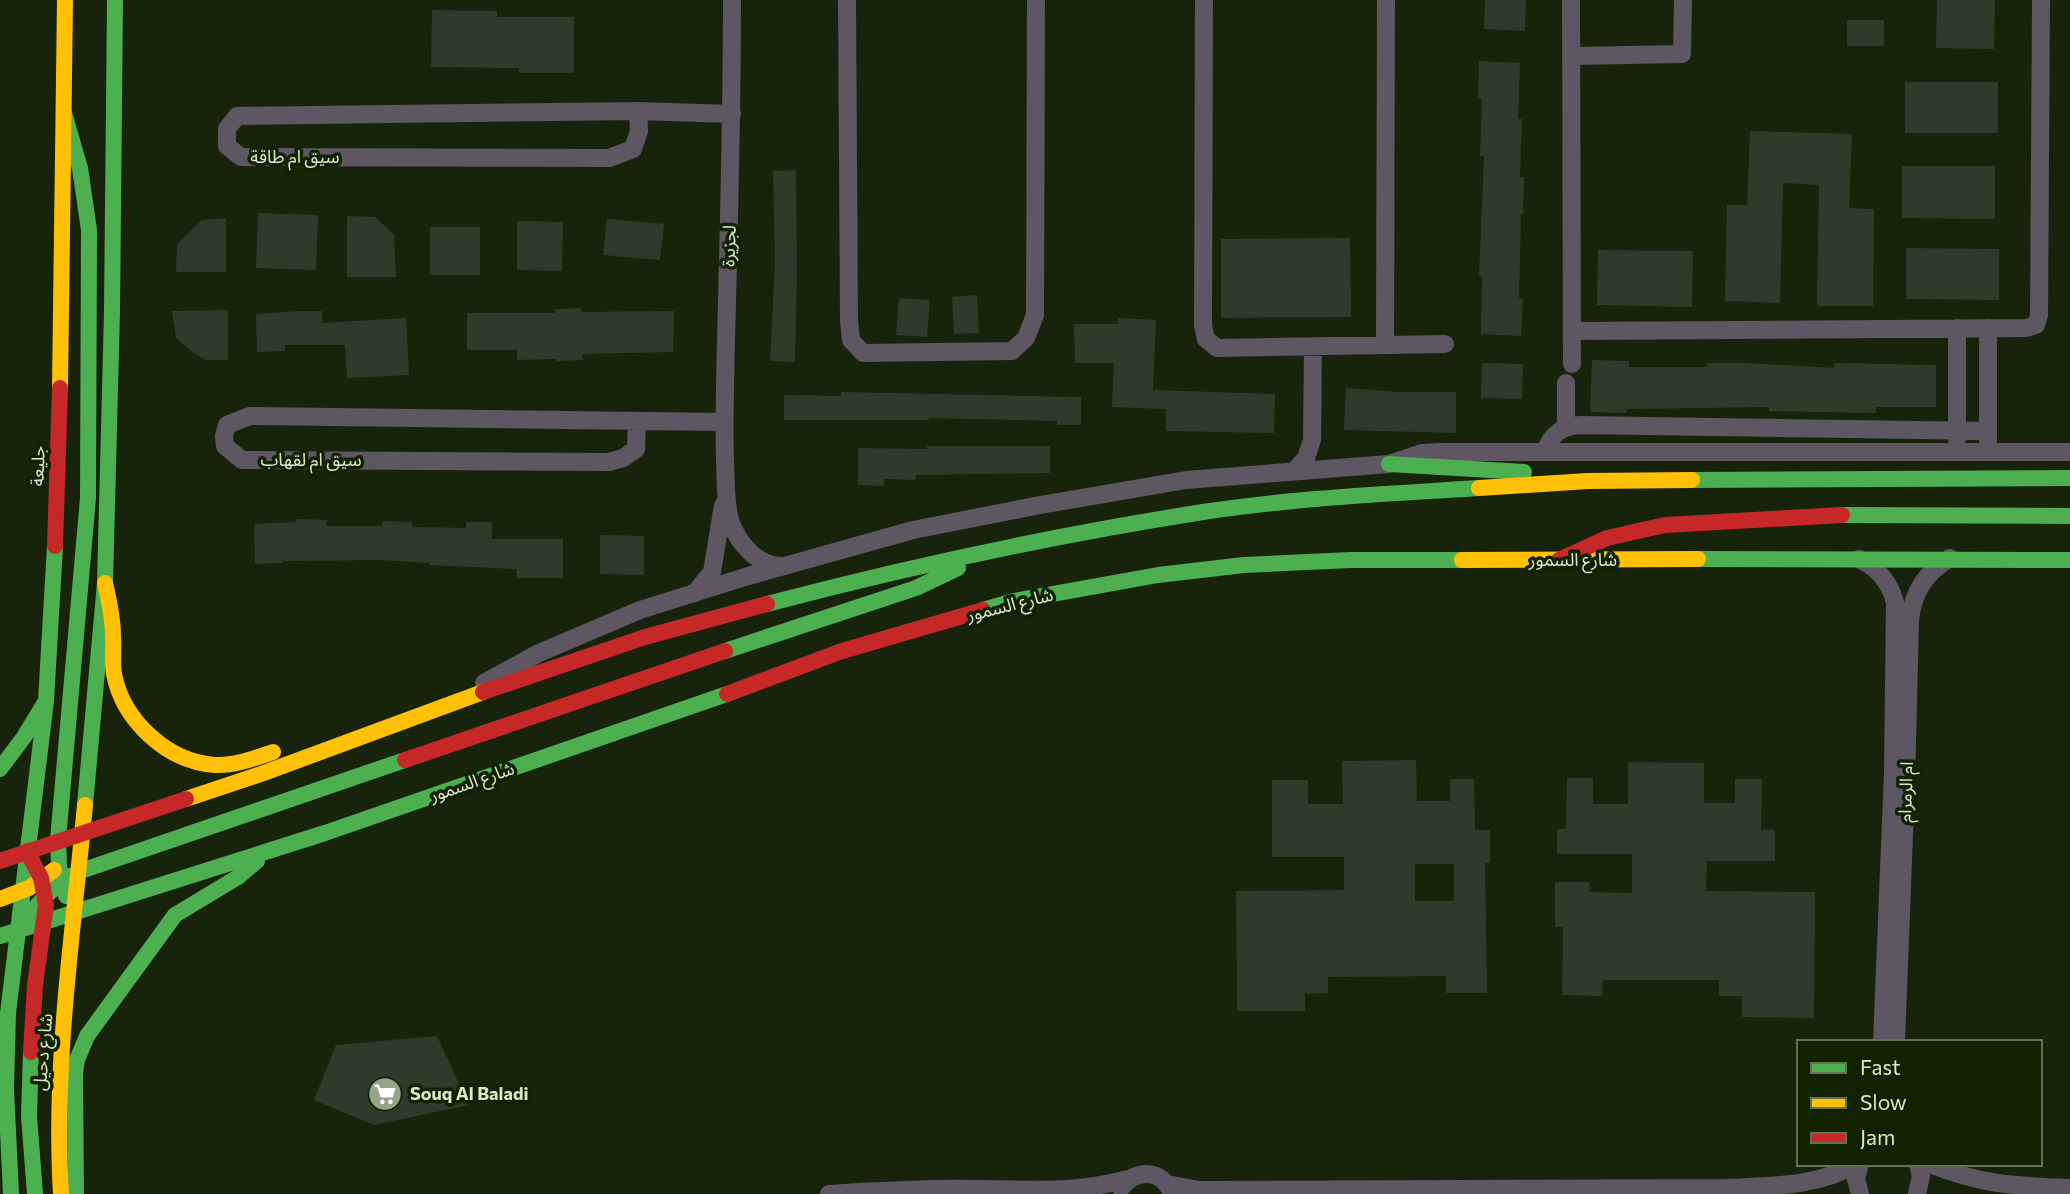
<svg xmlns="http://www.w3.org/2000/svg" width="2070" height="1194" font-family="Commissioner,'Noto Sans Arabic',sans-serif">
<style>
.building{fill:#2c3b2a;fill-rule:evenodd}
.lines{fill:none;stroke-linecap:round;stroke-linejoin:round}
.street{stroke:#5e5663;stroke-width:18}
.fast{stroke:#4caf50;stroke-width:16}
.slow{stroke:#ffc107;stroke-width:16}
.jam{stroke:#c62828;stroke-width:16}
.labels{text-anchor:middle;stroke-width:7;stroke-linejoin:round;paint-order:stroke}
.street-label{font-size:18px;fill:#d9e9cc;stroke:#102200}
.poi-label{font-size:18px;font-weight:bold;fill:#d9e9cc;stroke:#102200;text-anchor:start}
</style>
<rect width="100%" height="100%" fill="#18230c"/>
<path class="building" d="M1485,0h41l-1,31 -41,-2z
M1937,0h58l-1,49 -58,-1z
M432,10l65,1v6h77v56h-55v-5l-88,-1z
M1847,20h37v26h-37z
M1479,61l41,2 -2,56h4l-2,58h4l-1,38 -2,-1 -2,84h4l-2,38 -40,-2 1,-58h-3l5,-120h-4l2,-57h-4z
M1905,82h93v51h-93z
M1750,131l102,3 -3,74 25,1 -1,97h-56l2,-121 -36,-2 -3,120 -55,-2 2,-96h20z
M1902,166h93v53l-93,-1z
M796,170l1,103 -2,89 -25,-1 5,-101 -2,-89z
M258,213l60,2 -2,55 -60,-2z
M347,216l28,1 19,18 2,42h-49z
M226,218v54h-50l1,-28 24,-24z
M607,219l57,5 -4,36 -57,-5z
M517,221l46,1 -1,49 -45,-1z
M430,227h50v48h-50z
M1350,238l1,79 -130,1v-79z
M1906,248l93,1v51l-93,-1z
M1598,250l95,1 -1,56 -95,-2z
M977,295l2,38 -25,1 -2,-37z
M899,298l31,2 -3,37 -31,-2z
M581,308v4l93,-1 -1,41 -91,2 1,6 -27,1v-2l-39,1v-10h-50v-37h88v-4z
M228,310v50h-22l-15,-9 -15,-13 -4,-27z
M300,311h22v12l84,-5 3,57 -62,3 -2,-33h-60v6l-28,1 -1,-38z
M1118,318l38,2 -3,70 122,4 -1,39 -108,-2v-22l-54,-2 2,-44h-39l-1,-39h44z
M1592,360l37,1v6h78v-4h40l87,5v-5l102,2v42h-60v6l-107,-2v-4l-142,2v4l-37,-1z
M1482,363l41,1 -1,35 -41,-1z
M1346,388l52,4h58v41l-112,-3z
M841,392l240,5v28h-24v-4l-128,-3v2h-145v-25l57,1z
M927,446h123v27l-134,2 -1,5 -31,-1v7l-26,-1v-37l69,1z
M296,519l31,1 -1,6h56v-5l30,1v5l54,1v-6h26v17h71v39h-46v-9l-88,-4v-2l-48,-3 -99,1v2l-27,1 -1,-40 42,-2z
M600,535l44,1v39l-44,-1z
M1416,760l1,41h33v-22h24l1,51h15v33h-5l2,130h-41v-17l-118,1v16l-23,1v17h-68l-1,-120 108,-1v-33h-72v-77h36v24h35l-1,-43zM1415,864h39v37h-39z
M1628,762l76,1v40h31v-24h27l-1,51h14v31h-68l-1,30 109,1 -1,126 -72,-1v-21h-23v-16h-116l-1,16 -40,-1 1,-68h-8v-45h35l-1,10 43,1v-39h-75v-25h9l1,-51h26v26h35z
M437,1036l32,69 -95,20 -60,-25 22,-55z"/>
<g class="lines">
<path class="street" d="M732,0c0,113 -3,227 -6,340 -1,41 -2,81 -1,122 1,19 0,40 5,58 7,22 28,47 52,46
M847,0l2,321 2,19 12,13 149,-2 14,-13 9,-23 1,-315
M1204,0l-1,325 3,14 11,9 228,-4
M1571,0l1,364
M1572,56l110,-2 1,-54
M638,111l1,20 -6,18 -24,9 -368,-1 -14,-11v-17l10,-13 401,-5 94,3
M1957,328v111
M1988,328v115
M1572,331l454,-3 10,-3 3,-10 2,-315
M1385,345l1,-345
M1566,383v44
M637,421l-1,28 -13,9 -14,4 -367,-2 -17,-14 -1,-10 3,-11 23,-9 474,6
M1545,452c6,-18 17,-26 35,-27l408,6
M1294,471l12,-13 6,-18 1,-94
M1859,559c19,9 30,22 36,43l-2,170 -11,270
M695,593l17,-21 11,-67
M484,683l55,-30 101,-43 105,-33 168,-47 127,-25 146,-25 203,-16 33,-11 18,-1h630
M1896,1042l10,-258 4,-164c3,-28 15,-47 40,-62
M1860,1164l-4,15 4,15
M1930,1164c51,21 86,22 140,24
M1167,1184l32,6 527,-2c43,-2 92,-1 130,-24
M1121,1188c16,-21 42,-18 51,6
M829,1194c49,-3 97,-6 145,-5 58,0 98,5 154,-10
M1917,1194l4,-18 -3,-12"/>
<path class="fast" d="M64,113l16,55 9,62 -1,268 -30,342 1,26 7,30
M1389,464l135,8
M1692,480l378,-2
M1842,515l228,1
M1698,559l372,1
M767,604c144,-38 289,-69 436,-92 92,-14 184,-18 276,-24
M983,610l31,-9 144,-26 86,-10 107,-5h111
M725,651l191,-63 42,-20
M0,769l24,-32 22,-36
M85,805l20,-222 7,-271 3,-312
M17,931c17,-24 35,-45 61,-59l327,-112
M0,936l325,-103 402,-139
M31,1052l-2,64 6,78
M0,1075l6,14
M11,1194l-5,-105 2,-76 38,-312 9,-155
M76,1194l-1,-121 2,-13 10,-24 88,-121 63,-38 19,-16"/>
<path class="slow" d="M60,388l5,-388
M1479,488l109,-7 104,-1
M1462,560l236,-1
M105,583c4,17 8,35 8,53 1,13 -1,26 1,38 9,47 54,88 101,91 20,1 40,-7 58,-13
M186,799l75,-25 222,-82
M0,899l29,-11 25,-18
M61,1194c-8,-129 12,-260 24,-389"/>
<path class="jam" d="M55,546l5,-158
M1559,560l48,-22 58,-13 177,-10
M483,692l162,-55 122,-33
M727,694l115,-43 141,-41
M405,760l320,-109
M27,851l14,27 5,27 -11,80 -4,67
M0,861l186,-62"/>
</g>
<defs>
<g id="supermarket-disc" transform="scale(1.75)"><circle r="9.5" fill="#95a489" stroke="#102200"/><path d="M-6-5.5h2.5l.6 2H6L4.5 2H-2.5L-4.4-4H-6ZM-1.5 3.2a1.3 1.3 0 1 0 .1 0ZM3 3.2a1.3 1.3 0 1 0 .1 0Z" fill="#fff"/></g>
</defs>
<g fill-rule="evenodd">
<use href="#supermarket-disc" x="385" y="1094"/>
</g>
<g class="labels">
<g class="street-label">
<text x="295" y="163">سيق ام طاقة</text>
<text transform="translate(729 246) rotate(-88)" y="6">لجزيرة</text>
<text x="311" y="466">سيق ام لقهاب</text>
<text transform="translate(38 466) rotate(-88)" y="6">جليعة</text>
<text x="1573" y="566">شارع السمور</text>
<text transform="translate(1010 605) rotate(-14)" y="6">شارع السمور</text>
<text transform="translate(472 782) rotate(-19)" y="6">شارع السمور</text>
<text transform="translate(1906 792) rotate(-88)" y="6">ام الرمرام</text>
<text transform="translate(43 1052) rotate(-85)" y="6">شارع دحيل</text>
</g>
<g class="poi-label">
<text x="410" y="1100">Souq Al Baladi</text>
</g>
</g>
<rect x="1797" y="1040" width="245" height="126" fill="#102200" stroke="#607252" stroke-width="2"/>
<rect x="1811" y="1063" width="35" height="10" fill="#4caf50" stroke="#607252" stroke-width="2"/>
<text x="1860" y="1075" font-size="21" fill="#d9e9cc">Fast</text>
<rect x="1811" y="1098" width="35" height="10" fill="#ffc107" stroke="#607252" stroke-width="2"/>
<text x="1860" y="1110" font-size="21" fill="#d9e9cc">Slow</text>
<rect x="1811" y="1133" width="35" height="10" fill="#c62828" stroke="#607252" stroke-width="2"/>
<text x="1860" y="1145" font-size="21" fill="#d9e9cc">Jam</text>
</svg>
